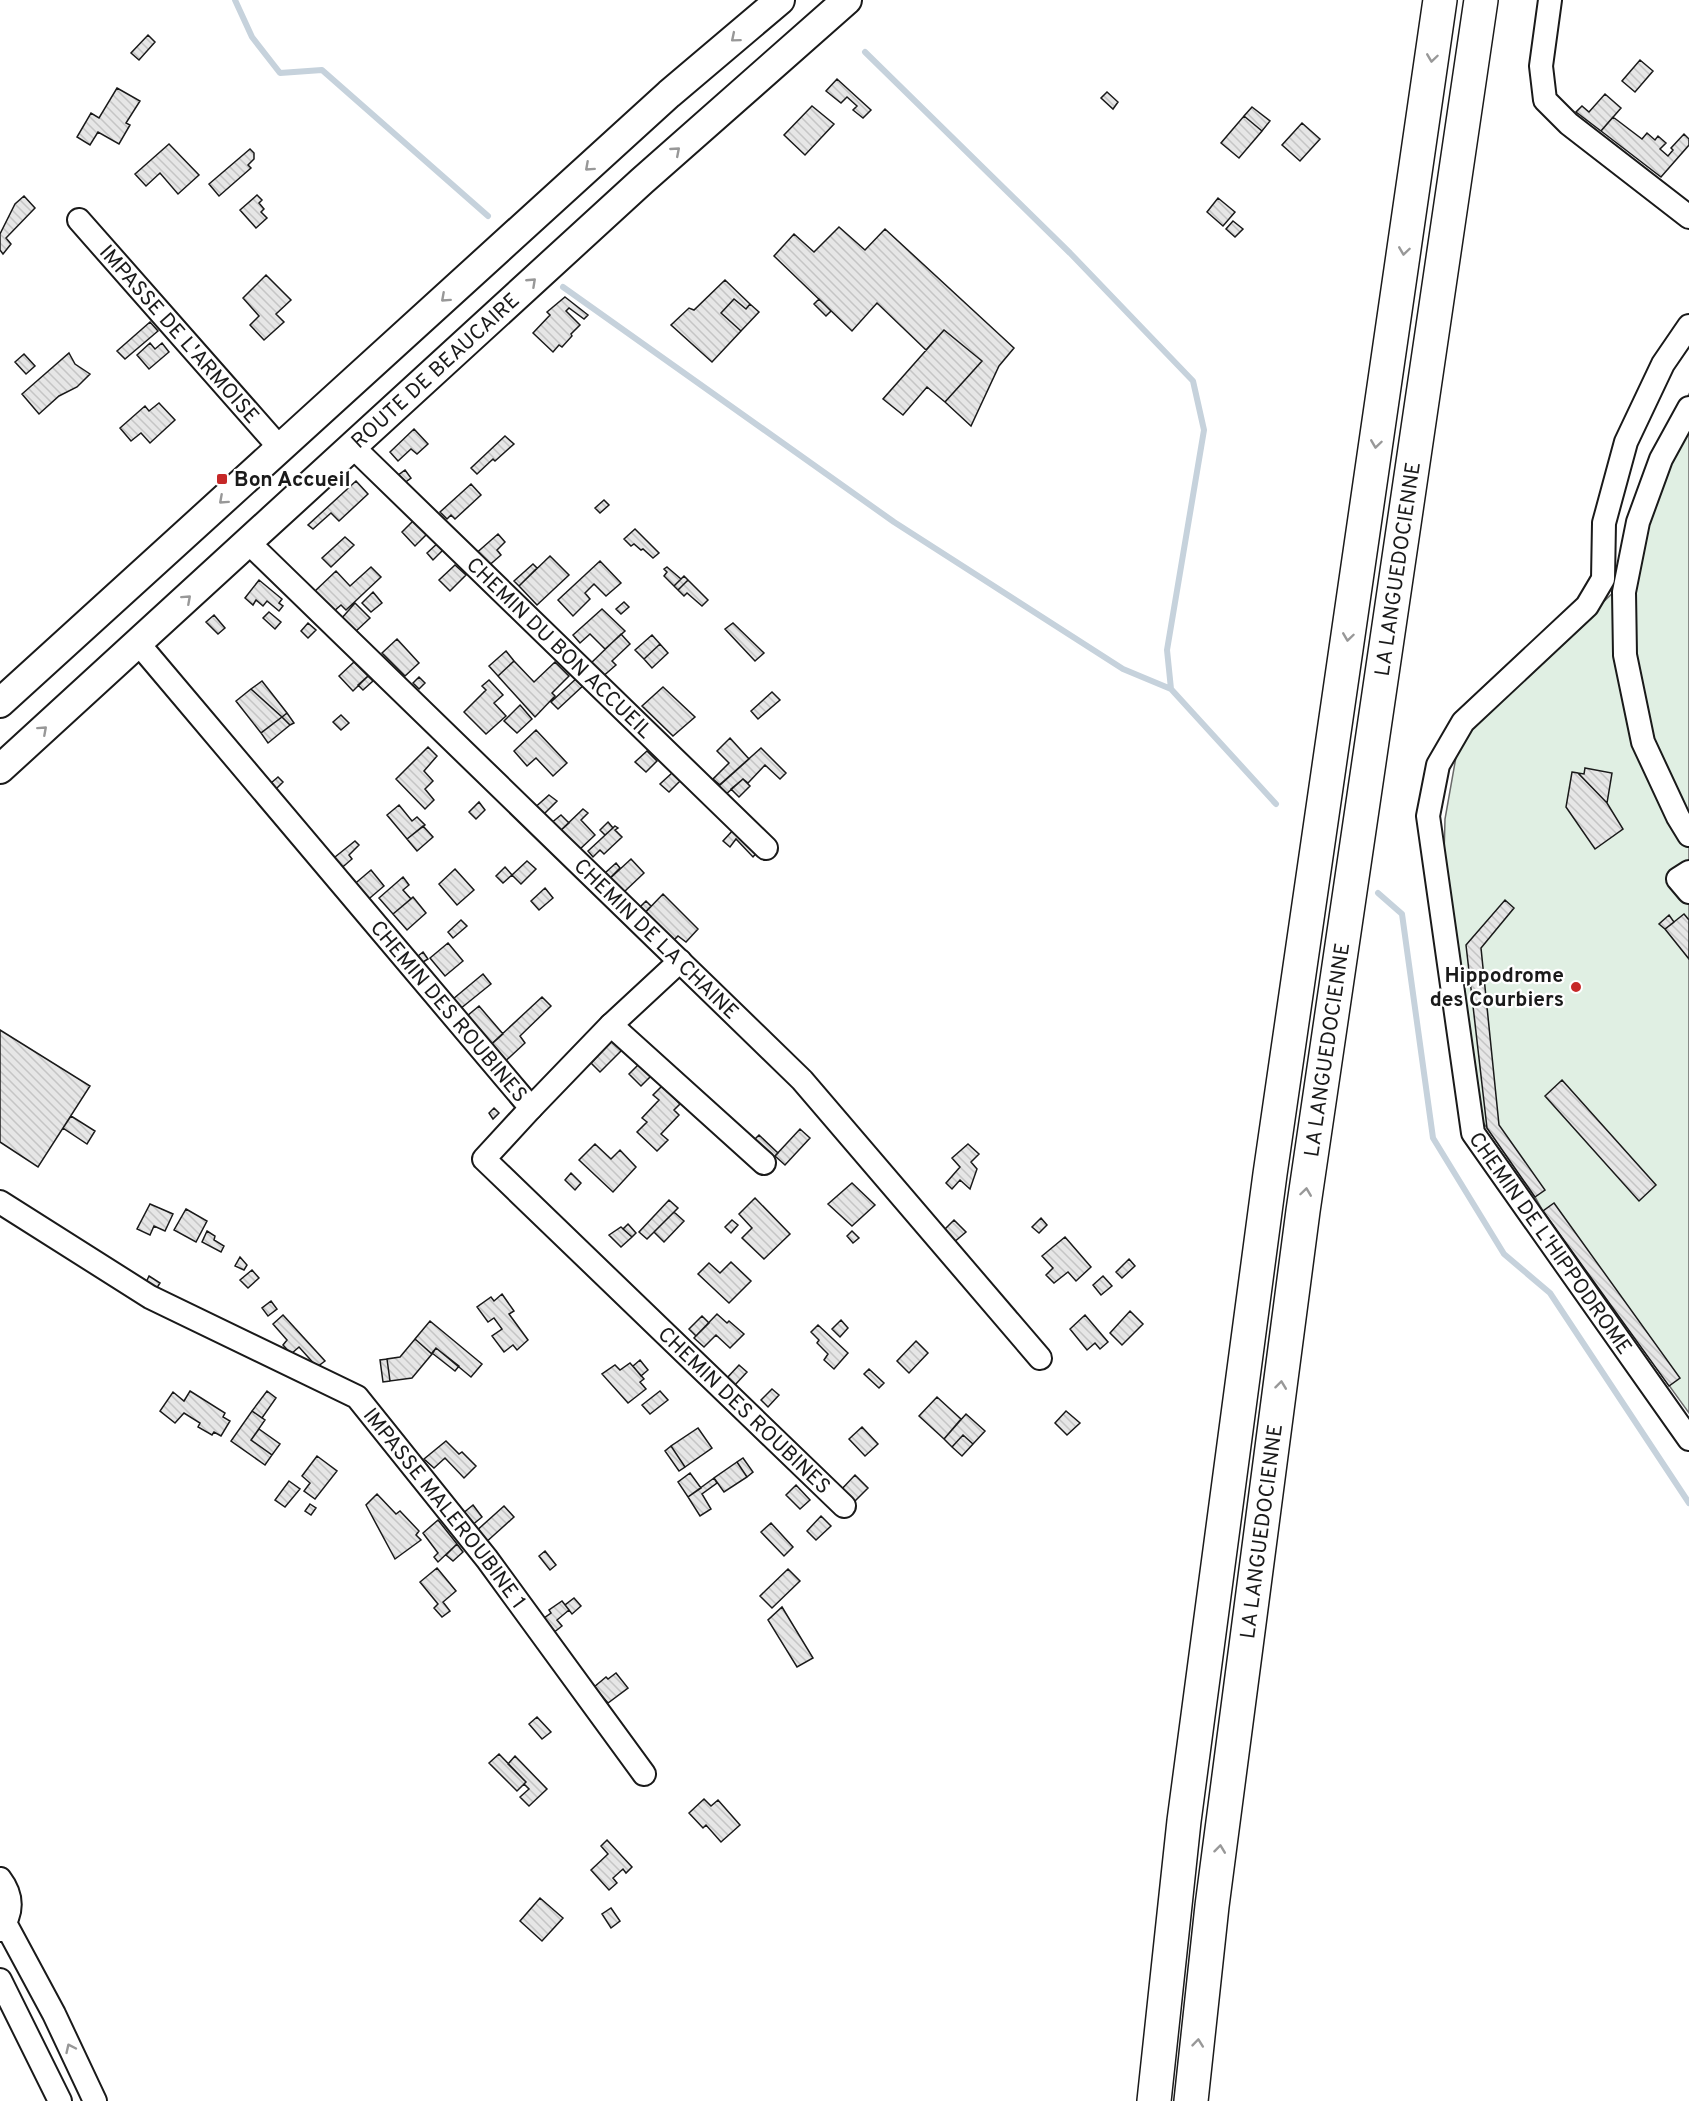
<svg xmlns="http://www.w3.org/2000/svg" width="1689" height="2101" font-family="Overpass,sans-serif">
<style>
.pitch{fill:#e0efe3;stroke:#6a6a6a;stroke-width:1.5}
.lines{fill:none;stroke-linecap:round;stroke-linejoin:round}
.stream{stroke:#c6d2dc;stroke-width:6}
.building{fill:url(#building-back-hatch);stroke:#1a1a1a;stroke-width:1.5}
.minor-casing{stroke:#1a1a1a;stroke-width:26}
.major-casing{stroke:#1a1a1a;stroke-width:32}
.highway-casing{stroke:#1a1a1a;stroke-width:36}
.minor{stroke:#fff;stroke-width:22}
.major{stroke:#fff;stroke-width:28}
.highway{stroke:#fff;stroke-width:33}
.oneway{stroke:#989898}
.poi-dot{fill:#c62828;stroke:#fff;stroke-width:2}
.labels{text-anchor:middle;stroke-width:4.5;stroke-linejoin:round;paint-order:stroke}
.street-label{font-size:21px;fill:#1a1a1a;stroke:#fff}
.poi-label{font-size:21px;font-weight:bold;fill:#1a1a1a;stroke:#fff;text-anchor:start}
</style>
<defs>
<pattern id="building-back-hatch" width="6" height="6" patternUnits="userSpaceOnUse" patternTransform="scale(1.5)"><rect width="6" height="6" fill="#e6e6e6"/><path d="M-1 5l2 2M0 0l6 6M5-1l2 2" fill="none" stroke="#c5c5c5"/></pattern>
</defs>
<rect width="100%" height="100%" fill="#fff"/>
<path class="pitch" d="M1689,394v1019l-146,-202 -8,-14 -55,-79 -36,-262 1,-37 14,-79 162,-155 62,-181z"/>
<g class="lines">
<path class="stream" d="M235,0l17,37 28,36 42,-3 166,146
M865,52l205,201 123,128 11,49 -37,220 4,39 105,115
M563,287l331,235 229,147 48,20
M1378,893l24,21 31,224 71,116 46,39 139,210"/>
</g>
<path class="building" d="M148,35l7,7 -16,18 -8,-7z
M1640,60l13,11 -18,21 -13,-11z
M837,79l34,31 -8,8 -10,-8 4,-4 -10,-9 -6,6 -15,-12z
M117,88l23,13 -14,22 4,2 -11,19 -21,-12 -8,13 -13,-8 14,-24 8,5z
M1107,92l11,10 -5,7 -12,-11z
M1605,94l16,14 -20,23 -25,-19 6,-6 7,6z
M812,106l22,18 -29,31 -21,-20z
M1252,107l18,14 -8,10 -18,-15z
M1244,116l18,15 -23,27 -18,-15z
M1613,117l29,22 5,-6 8,7 3,-4 8,7 -6,6 8,7 5,-6 -2,-2 13,-14 5,5v6l-28,32 -60,-46z
M1302,123l18,16 -20,22 -18,-16z
M169,144l30,31 -21,19 -18,-21 -14,13 -11,-12z
M250,149l4,4v6l-6,6 3,3 -32,28 -10,-12z
M257,195l5,5 -3,3 5,6 -3,3 6,6 -11,10 -16,-18z
M24,196l11,12 -29,30 5,6 -8,10 -3,-4v-16l15,-30z
M1218,198l17,14 -12,14 -16,-14z
M1233,221l10,8 -8,8 -9,-8z
M839,227l26,23 20,-21 129,119 -15,18 -28,60 -26,-24 37,-41 -38,-31 -18,20 -49,-47 -25,28 -78,-75 20,-22 20,18z
M266,275l25,25 -15,14 8,8 -20,18 -14,-15 9,-9 -16,-18z
M725,280l25,24 -4,5 -12,-10 -13,14 20,18 -29,31 -41,-37 18,-17 5,2z
M565,297l23,18 -4,4 -15,-11 -3,3 14,14 -9,9 1,2 -10,11 -3,-2 -6,7 -20,-19 17,-18 -3,-3z
M734,299l12,10 4,-5 9,8 -18,19 -20,-18z
M819,299l12,12 -5,5 -12,-12z
M150,322l8,9 -33,28 -8,-8z
M944,330l38,31 -37,41 -18,-15 -24,28 -20,-16z
M150,343l5,6 7,-6 7,9 -20,17 -12,-14z
M69,353l6,11 15,10 -13,13 -18,9 -20,18 -17,-20z
M24,354l11,12 -9,8 -11,-12z
M159,403l16,17 -25,23 -9,-10 -10,8 -11,-13 25,-22 4,5z
M414,429l14,15 -11,10 -6,-5 -13,12 -8,-9z
M505,436l9,8 -19,17 -2,-2 -16,15 -6,-6z
M405,470l6,8 -8,6 -6,-8z
M356,481l12,13 -29,27 -8,-8 -18,16 -5,-4z
M471,484l10,11 -26,24 -4,-4 -4,4 -7,-7z
M604,500l5,5 -9,8 -5,-5z
M416,518l14,13 -15,15 -13,-14z
M635,529l24,24 -6,5 -10,-9 -2,1 -7,-6 -3,2 -7,-7z
M498,534l7,8 -8,8 4,5 -15,13 -13,-12z
M345,537l9,8 -23,22 -9,-9z
M440,541l6,6 -13,13 -6,-7z
M550,556l19,19 -32,30 -18,-19z
M600,561l21,22 -15,13 -12,-12 -9,9 5,6 -17,17 -15,-16z
M533,564l4,4 -18,18 -5,-5z
M455,565l11,10 -16,16 -11,-11z
M371,567l10,10 -35,33 -5,-5 -8,7 -19,-20 22,-21 14,15z
M667,567l14,12 -7,7 -10,-10 3,-4 -3,-3z
M684,576l4,4 -10,10 -4,-4z
M259,580l23,19 -3,4 4,3 -4,5 -12,-10 -4,5 -7,-6 -3,5 -8,-7z
M688,580l20,20 -6,6 -15,-13 -3,3 -6,-6z
M373,592l9,11 -11,9 -9,-9z
M624,602l5,5 -8,7 -5,-5z
M355,603l15,15 -16,15 -13,-14z
M602,609l23,22 -20,18 -15,-15 -10,9 -7,-8z
M269,612l12,10 -6,7 -12,-11z
M214,615l11,13 -7,6 -12,-12z
M308,623l8,7 -8,8 -7,-7z
M733,623l31,30 -9,8 -30,-32z
M621,634l9,10 -18,17 4,4 -15,13 -13,-12z
M652,635l8,9 -16,15 -9,-9z
M397,639l22,24 -14,13 -23,-23z
M660,644l8,9 -16,15 -8,-9z
M506,651l8,10 -16,15 -9,-10z
M514,661l20,21 21,-20 14,14 -17,17 3,3 -20,21 -37,-41z
M354,662l14,14 -15,15 -14,-15z
M368,676l5,5 -10,9 -5,-5z
M579,676l7,7 -28,26 -7,-7z
M419,677l6,6 -6,6 -6,-6z
M489,680l14,15 -9,8 12,13 -20,18 -22,-22 22,-22 -4,-4z
M262,681l25,32 -5,4 -31,-28z
M663,687l32,30 -22,19 -31,-30z
M251,689l31,28 -21,16 -25,-32z
M772,692l8,8 -22,19 -7,-8z
M520,705l12,14 -15,14 -13,-12z
M287,713l7,10 -4,2 -8,-8z
M341,715l8,8 -8,7 -8,-8z
M282,717l8,8 -22,18 -7,-10z
M536,730l31,33 -14,13 -17,-18 -9,8 -13,-15z
M730,738l19,21 -29,26 -7,-6 16,-16 -12,-12z
M428,747l9,9 -13,15 9,10 -8,8 9,11 -9,9 -29,-30z
M761,748l25,25 -6,6 -15,-14 -17,18 -5,-4 -19,17 -8,-8z
M647,751l10,10 -11,11 -11,-10z
M1585,768l27,5 -5,30 -29,-30 6,1z
M1572,772l6,1 29,30 16,26 -28,20 -29,-42z
M672,773l8,8 -11,11 -9,-8z
M278,777l5,5 -7,7 -5,-6z
M743,779l7,7 -11,11 -8,-8z
M549,795l8,6 -18,18 -8,-8z
M479,802l6,8 -9,9 -7,-7z
M399,805l13,16 5,-4 8,8 -18,14 -20,-24z
M583,809l5,4 -7,7 14,15 -16,15 -21,-17z
M561,815l8,8 -11,10 -8,-9z
M608,822l5,6 -8,7 -5,-5z
M423,826l10,11 -16,14 -10,-12z
M615,826l3,2 -3,2 7,7 -18,17 -4,-4 -7,7 -5,-6z
M735,828l24,22 -6,7 -17,-18 -6,8 -7,-6z
M355,841l4,4 -10,10 3,4 -14,12 -8,-10z
M631,859l13,14 -20,19 15,16 7,-7 5,5 -11,12 -35,-35z
M527,861l9,8 -15,15 -9,-9z
M616,863l4,5 -10,10 -5,-5z
M505,867l7,8 -9,8 -7,-7z
M455,869l19,21 -17,15 -18,-21z
M371,870l13,16 -20,17 -13,-16z
M403,877l6,8 -6,5 8,9 -18,15 -14,-16z
M545,888l8,10 -14,12 -8,-9z
M663,894l35,35 -12,13 -8,-6 -5,5 -33,-23z
M413,897l13,16 -19,17 -14,-16z
M1505,900l9,8 -33,40 18,177 46,65 -10,7 -48,-69 -21,-183z
M1684,914l5,6v39l-24,-30z
M1669,915l5,7 -9,7 -6,-5z
M461,920l6,6 -14,12 -5,-6z
M448,943l15,18 -18,15 -15,-18z
M423,952l5,7 -5,3 -5,-6z
M483,974l8,10 -36,29 -8,-9z
M542,997l9,9 -31,30 5,7 -26,24 -14,-17z
M479,1006l24,28 -18,16 -24,-29z
M0,1030l90,56 -52,81 -38,-25z
M614,1039l9,10 -23,23 -9,-9z
M639,1064l12,12 -10,10 -12,-12z
M1562,1080l94,105 -17,16 -94,-105z
M662,1086l18,18 -6,6 5,5 -18,19 7,6 -11,11 -20,-19 10,-10 -5,-4 17,-18 -6,-5z
M494,1108l5,5 -6,6 -4,-6z
M71,1116l24,15 -8,13 -24,-16z
M800,1129l10,9 -25,27 -10,-9z
M759,1135l19,18 -13,13 -19,-18z
M595,1144l16,15 9,-9 16,17 -23,25 -34,-32z
M968,1144l11,10 -8,8 6,7 -7,20 -10,-9 -8,9 -6,-6 14,-16 -8,-9z
M571,1173l10,10 -6,7 -10,-10z
M852,1183l23,22 -23,21 -24,-22z
M755,1198l35,36 -26,25 -22,-21 10,-10 -13,-14z
M669,1200l9,8 -31,31 -8,-7z
M1554,1203l126,175 -11,8 -126,-175z
M150,1204l23,10 -8,17 -11,-5 -4,9 -13,-6z
M186,1209l21,12 -11,21 -22,-12z
M674,1212l10,9 -20,21 -10,-10z
M1041,1218l6,7 -8,8 -7,-6z
M732,1220l6,5 -7,8 -6,-6z
M954,1220l12,12 -13,11 -10,-12z
M628,1224l8,9 -4,4 -9,-8z
M621,1227l11,10 -11,10 -12,-12z
M207,1231l8,5 -1,4 10,6 -3,6 -19,-10z
M852,1231l7,7 -6,5 -6,-7z
M1065,1237l26,30 -15,14 -8,-9 -14,11 -8,-8 7,-7 -11,-12z
M240,1257l7,8 -3,5 -9,-4z
M1129,1259l6,7 -13,12 -6,-6z
M731,1262l20,19 -22,22 -31,-29 11,-11 11,10z
M252,1270l7,8 -11,10 -8,-8z
M149,1276l11,7 -7,11 -10,-5z
M1103,1276l9,10 -11,9 -8,-10z
M502,1294l12,17 -5,3 19,26 -11,10 -4,-5 -9,7 -12,-16 10,-7 -8,-11 -6,4 -11,-15 14,-10 3,4z
M271,1301l6,8 -9,7 -6,-8z
M1130,1311l13,13 -21,21 -12,-12z
M717,1314l10,9 2,-2 15,13 -14,14 -14,-13 -12,12 -10,-9z
M283,1315l42,46 -8,6 -18,-20 -8,7 -8,-9 4,-5 -14,-16z
M1085,1315l23,27 -8,7 -5,-6 -8,7 -17,-21z
M702,1316l7,7 -13,13 -7,-7z
M841,1320l7,8 -8,9 -8,-8z
M430,1321l52,43 -11,13 -35,-29 -4,6 -17,-15z
M818,1325l30,28 -14,16 -10,-9 4,-6 -11,-11 2,-3 -8,-8z
M415,1339l17,15 -20,24 -22,3 -3,-22 13,-2z
M916,1341l12,12 -19,20 -12,-12z
M436,1348l23,18 -4,5 -23,-18z
M387,1359l3,22 -7,1 -3,-22z
M640,1360l8,10 -7,6 -8,-10z
M630,1363l14,16 -4,3 6,7 -18,14 -26,-29 13,-9 5,5z
M739,1365l8,7 -13,14 -8,-7z
M869,1369l15,14 -5,5 -15,-14z
M772,1389l7,6 -11,12 -7,-7z
M190,1391l35,22 -2,4 7,4 -9,15 -7,-4 -2,3 -14,-8 2,-4 -16,-10 -9,10 -15,-12 13,-19 11,9z
M267,1391l9,7 -14,20 -10,-7z
M660,1391l8,9 -18,14 -8,-9z
M937,1397l24,22 -17,20 -25,-23z
M252,1411l13,9 -14,20 21,15 -7,10 -34,-24z
M1066,1411l14,12 -13,12 -12,-12z
M966,1414l19,17 -12,13 -10,-9 -11,12 -8,-8z
M862,1427l16,17 -13,12 -16,-17z
M698,1428l14,20 -27,19 -14,-21z
M259,1429l21,15 -8,11 -21,-15z
M963,1435l10,9 -11,12 -10,-9z
M446,1441l13,13 3,-2 14,14 -12,12 -19,-20 -11,10 -10,-9z
M671,1446l14,21 -6,4 -14,-20z
M317,1456l20,15 -22,28 -11,-8 6,-8 -8,-7z
M743,1458l10,14 -6,5 -10,-15z
M737,1462l10,15 -23,15 -10,-14z
M690,1473l11,15 -13,9 -10,-15z
M855,1475l13,13 -16,16 -13,-12z
M714,1478l3,5 -15,11 9,15 -11,7 -12,-19z
M289,1481l11,8 -15,18 -10,-7z
M796,1485l14,15 -10,9 -14,-14z
M377,1494l19,20 4,-3 19,20 -3,4 5,5 -26,19 -29,-54z
M310,1504l6,4 -5,7 -6,-4z
M473,1505l9,12 -17,14 -9,-12z
M504,1506l10,11 -30,27 -10,-11z
M821,1516l10,10 -15,14 -9,-9z
M438,1520l19,24 -19,18 -4,-5 4,-4 -15,-20z
M771,1523l22,24 -9,9 -23,-24z
M457,1544l6,8 -10,9 -7,-6z
M545,1551l11,14 -6,5 -11,-14z
M437,1568l19,23 -13,11 7,9 -8,6 -8,-9 4,-4 -18,-22z
M788,1569l12,12 -28,27 -12,-12z
M574,1598l7,8 -9,8 -7,-9z
M562,1601l7,9 -12,10 5,6 -14,11 -11,-14 14,-10 -2,-3z
M782,1607l31,51 -16,9 -29,-47z
M616,1673l12,15 -20,15 -14,-16 12,-10 2,2z
M537,1717l14,15 -9,7 -13,-15z
M499,1754l27,28 -9,9 -28,-28z
M515,1756l32,33 -18,17 -9,-9 9,-8 -5,-5 2,-2 -18,-18z
M704,1799l7,7 7,-6 22,25 -19,17 -15,-17 -3,3 -14,-15z
M607,1840l25,27 -6,6 -3,-4 -10,9 4,5 -8,7 -18,-20 17,-16 -7,-8z
M540,1898l23,20 -21,23 -22,-20z
M611,1908l9,13 -9,7 -9,-14z"/>
<g class="lines">
<g class="minor-casing">
<g id="minor">
<path d="M1550,0l-9,66 4,34 24,24 120,93"/>
<path id="s1" d="M79,220l201,228"/>
<path id="s2" d="M1689,326l-26,38 -37,78 -22,81 -1,56 -16,27 -124,116 -25,43 -10,51 45,317 216,306"/>
<path d="M1689,408l-28,51 -23,63 -14,70 1,63 18,87 35,75 11,18"/>
<path id="s3" d="M353,447l413,401"/>
<path id="s4" d="M249,543l553,537 238,278"/>
<path id="s5" d="M138,643l393,465 -47,51 360,347"/>
<path d="M1689,872l-11,7 11,13"/>
<path d="M611,1025l153,138"/>
<path d="M531,1108l80,-83 69,-64"/>
<path id="s6" d="M0,1202l150,95 207,100 130,162 157,215"/>
<path d="M0,1879c13,17 13,34 0,51"/>
<path d="M5,1923l49,91 41,87"/>
<path d="M0,1980l60,121"/>
</g>
</g>
<g class="major-casing">
<g id="major">
<path d="M0,703l669,-609 111,-94"/>
<path id="s7" d="M0,769l642,-588 205,-181"/>
</g>
</g>
<g class="highway-casing">
<g id="highway">
<path d="M1154,2101l30,-280 86,-647 170,-1174"/>
<path id="s8" d="M1191,2101l21,-195 91,-695 178,-1211"/>
</g>
</g>
<use href="#minor" class="minor"/>
<use href="#major" class="major"/>
<use href="#highway" class="highway"/>
</g>
<defs><path id="oneway-chevron" d="M-2-3.5L2.5 0L-2 3.5" fill="none" stroke-width="1.6" stroke-linecap="round" stroke-linejoin="round" transform="scale(1.5)"/></defs>
<g class="oneway">
<use href="#oneway-chevron" transform="translate(735 38) rotate(140)"/>
<use href="#oneway-chevron" transform="translate(1432 58) rotate(98)"/>
<use href="#oneway-chevron" transform="translate(676 151) rotate(-41)"/>
<use href="#oneway-chevron" transform="translate(589 167) rotate(138)"/>
<use href="#oneway-chevron" transform="translate(1404 251) rotate(98)"/>
<use href="#oneway-chevron" transform="translate(532 282) rotate(-43)"/>
<use href="#oneway-chevron" transform="translate(445 298) rotate(138)"/>
<use href="#oneway-chevron" transform="translate(1376 444) rotate(98)"/>
<use href="#oneway-chevron" transform="translate(223 500) rotate(138)"/>
<use href="#oneway-chevron" transform="translate(187 599) rotate(-42)"/>
<use href="#oneway-chevron" transform="translate(1348 637) rotate(98)"/>
<use href="#oneway-chevron" transform="translate(43 730) rotate(-42)"/>
<use href="#oneway-chevron" transform="translate(1306 1192) rotate(-82)"/>
<use href="#oneway-chevron" transform="translate(1281 1385) rotate(-83)"/>
<use href="#oneway-chevron" transform="translate(1220 1849) rotate(-83)"/>
<use href="#oneway-chevron" transform="translate(1198 2043) rotate(-84)"/>
<use href="#oneway-chevron" transform="translate(70 2048) rotate(-115)"/>
</g>
<g class="poi-dot">
<rect x="216" y="473" width="12" height="12" rx="3"/>
<circle cx="1576" cy="987" r="6"/>
</g>
<g class="labels">
<g class="street-label">
<text dy="7" stroke="none"><textPath href="#s1" startOffset="152">IMPASSE DE L'ARMOISE</textPath></text>
<text dy="7" stroke="none"><textPath href="#s7" startOffset="590">ROUTE DE BEAUCAIRE</textPath></text>
<text dy="7" stroke="none"><textPath href="#s8" startOffset="1546">LA LANGUEDOCIENNE</textPath></text>
<text dy="7" stroke="none"><textPath href="#s3" startOffset="288">CHEMIN DU BON ACCUEIL</textPath></text>
<text dy="7" stroke="none"><textPath href="#s4" startOffset="568">CHEMIN DE LA CHAINE</textPath></text>
<text dy="7" stroke="none"><textPath href="#s5" startOffset="482">CHEMIN DES ROUBINES</textPath></text>
<text dy="7" stroke="none"><textPath href="#s8" startOffset="1060">LA LANGUEDOCIENNE</textPath></text>
<text dy="7" stroke="none"><textPath href="#s2" startOffset="1030">CHEMIN DE L'HIPPODROME</textPath></text>
<text dy="7" stroke="none"><textPath href="#s5" startOffset="1040">CHEMIN DES ROUBINES</textPath></text>
<text dy="7" stroke="none"><textPath href="#s6" startOffset="549">IMPASSE MALEROUBINE 1</textPath></text>
<text dy="7" stroke="none"><textPath href="#s8" startOffset="574">LA LANGUEDOCIENNE</textPath></text>
</g>
<g class="poi-label">
<text x="234" y="486">Bon Accueil</text>
<text x="1564" y="982" text-anchor="end">Hippodrome<tspan x="1564" dy="24">des Courbiers</tspan></text>
</g>
</g>
</svg>
